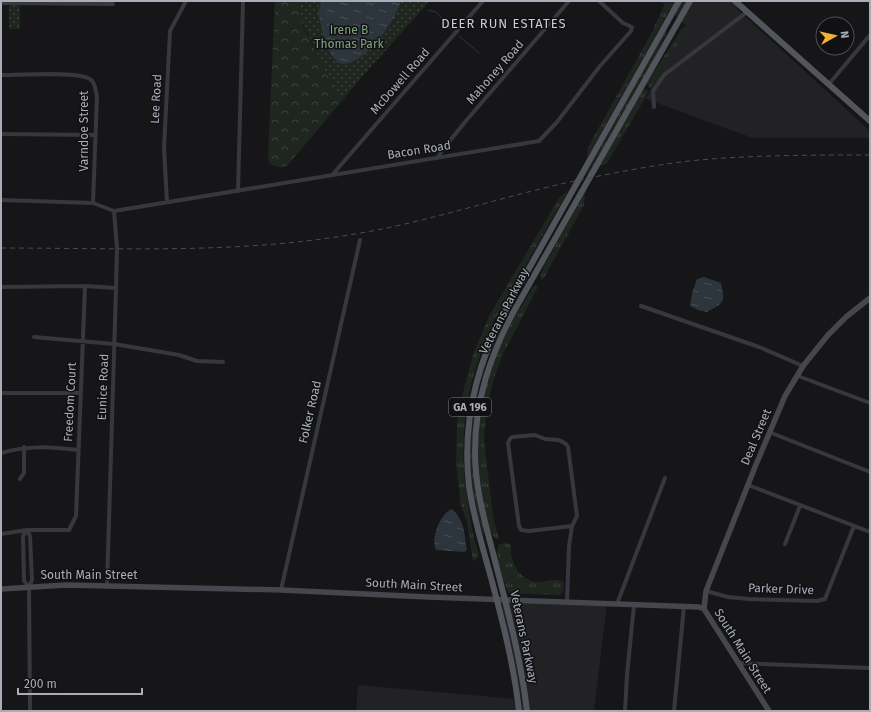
<svg xmlns="http://www.w3.org/2000/svg" width="871" height="712" font-family="'Fira Sans',sans-serif">
<style>
.built{fill:#222225}
.grass{fill:url(#grass-tufts)}
.forest{fill:url(#forest-crowns)}
.park{fill:url(#park-dots)}
.water{fill:url(#water-ripples)}
.lines{fill:none;stroke-linecap:round;stroke-linejoin:round}
.stream{stroke:#2c353c;stroke-width:1}
.street{stroke:#37383d;stroke-width:4}
.secondary{stroke:#45474d;stroke-width:5.5}
.primary{stroke:#53555c;stroke-width:6}
.rail{stroke:#4a4c52;stroke-width:1;stroke-dasharray:5 4;stroke-linecap:butt}
.labels{text-anchor:middle;stroke-width:3;stroke-linejoin:round;paint-order:stroke}
.shield{fill:#111113;stroke:#7b7e86;stroke-width:1}
.shield-label{font-size:11px;font-weight:bold;fill:#a8adb8}
.park-label{font-size:12px;fill:#7fa381;stroke:#111113}
.street-label{font-size:12px;fill:#a8adb8;stroke:#111113}
.neighbourhood-label{font-size:13px;letter-spacing:1px;fill:#c9ccd4;stroke:#111113}
</style>
<defs>
<pattern id="grass-tufts" width="24" height="20" patternUnits="userSpaceOnUse"><rect width="24" height="20" fill="#1e261f"/><path d="M3 7l-1-3M5 7V3M7 7l1-3M15 17l-1-3M17 17v-4M19 17l1-3" fill="none" stroke="#3c433d"/></pattern>
<pattern id="forest-crowns" width="20" height="18" patternUnits="userSpaceOnUse"><rect width="20" height="18" fill="#1e261f"/><path d="M2 6a3 3 0 1 1 6 0M12 15a3 3 0 1 1 6 0" fill="none" stroke="#3c433d"/></pattern>
<pattern id="park-dots" width="8" height="8" patternUnits="userSpaceOnUse"><rect width="8" height="8" fill="#1e261f"/><path d="M2 2h.1M6 6h.1" fill="none" stroke="#3c433d" stroke-width="1.8" stroke-linecap="round"/></pattern>
<pattern id="water-ripples" width="26" height="14" patternUnits="userSpaceOnUse"><rect width="26" height="14" fill="#2c353c"/><path d="M2 4q2-2 4 0t4 0M15 11q2-2 4 0t4 0" fill="none" stroke="#485056"/></pattern>
</defs>
<rect width="100%" height="100%" fill="#161618"/>
<path class="built" d="M661,1h82l-6,8 133,122v7h-117l-107,-39 40,-73z
M495,599l112,5 -13,107h-238l2,-26 159,14z"/>
<path class="grass" d="M665,3l4,2 1,4 -83,149 1,-11 64,-115z
M684,27l3,2 -36,59h-2l-2,-5 35,-55z
M665,30l2,1 -13,29 -66,114 -2,1z
M645,89l4,2 -40,69 -2,3 -7,3 43,-76z
M568,191l-74,130c-28,61 -37,115 -26,182 2,17 5,34 11,51l-2,5 -4,2 -6,-39 -6,-16 -5,-42 1,-41 7,-35 10,-36 15,-36 70,-118z
M585,192l-1,13 -40,73 -2,2 -2,-4 4,-10z
M539,285l-36,69 -9,24 -7,29 -3,32 9,78 6,22h-3c-7,-5 -11,-28 -13,-37 -11,-54 -4,-115 21,-164 8,-18 19,-34 29,-51l2,-1z
M506,315h1c-6,16 -14,30 -20,46 -20,55 -18,116 -2,172l-2,1 -6,-18 -5,-27 -3,-43 2,-29 13,-56z
M506,543l5,2c-2,17 9,36 27,37 10,0 15,-4 25,-1 2,5 1,10 -3,14h-5l-46,-2c-5,-9 -16,-40 -10,-49z"/>
<path class="forest" d="M275,1h26l2,25 25,50 38,-4 -78,93c-8,4 -12,2 -19,-2l-1,-8z"/>
<path class="park" d="M301,1h129l-89,99 -3,-3 -38,-79 -1,-5z
M9,5h11v24h-11z"/>
<path class="water" d="M322,1h79c-6,20 -35,63 -59,63l-5,-2 -5,-6 -9,-21 -5,-23z
M704,277l17,6c4,20 4,19 -14,29l-9,-2 -8,-4 2,-13 5,-14z
M452,509c13,12 12,24 15,41l-3,2 -27,-2 -2,-2c-3,-11 5,-35 17,-39z"/>
<g class="lines">
<path class="stream" d="M428,10l8,2 16,18
M459,36l20,17"/>
<path class="street" d="M1,3l112,1
M1,75c16,0 79,-4 89,4 6,4 5,11 7,17l-4,107
M829,84l41,-49
M654,107l-1,-16 11,-16 83,-63
M1,134l94,1
M438,157l6,-9 21,-26 104,-121
M333,174l150,-173
M238,191l5,-190
M1,200l92,3 21,8
M167,202l-3,-54 6,-117 16,-30
M114,211l425,-70 18,-19 43,-56 31,-35 1,-4 -9,-4 -24,-22
M1,287l84,-1 31,2
M641,306l118,41 44,19
M34,337l80,7 65,11 18,6 26,1
M798,376l72,27
M1,393h80
M769,432l101,40
M1,453c28,-8 49,-6 77,-3
M20,479l4,-6v-26
M748,485l122,47
M27,530l3,6 2,44 -3,7 1,124
M27,530l-4,6 1,45 5,6
M1,534l26,-4h42l7,-14 9,-230
M785,544l15,-38
M107,586l9,-298 1,-40 -3,-37
M281,590l79,-350
M706,591l22,6 21,2 68,2 8,-2 29,-73
M567,602l2,-56 3,-20 5,-10 -9,-69 -2,-3 -7,-4 -14,-1 -10,-4 -23,2 -2,2 -2,4 11,83 2,4 8,1 43,-5
M617,604l48,-126
M738,663l132,5
M625,711l2,-36 7,-70
M674,711l10,-105"/>
<path class="secondary" d="M1,589l65,-4 215,5 147,7 271,10 5,2 65,102
M704,609l2,-18 49,-124 30,-71 18,-30 25,-31 18,-18 24,-19"/>
<path class="primary" d="M735,1l135,120
M519,711c-5,-46 -17,-92 -29,-137 -8,-29 -17,-58 -21,-88 -7,-62 6,-118 35,-173l175,-312
M527,711c-6,-52 -20,-103 -33,-154 -9,-35 -19,-68 -19,-105 0,-52 15,-96 39,-141l176,-310"/>
<path class="rail" d="M1,248c116,0 233,6 348,-13 82,-13 159,-41 240,-57 40,-8 81,-16 122,-19 53,-4 106,-4 159,-4"/>
</g>
<g class="labels">
<rect class="shield" x="449" y="398" width="42" height="18" rx="3"/>
<g class="shield-label">
<text x="470" y="411">GA 196</text>
</g>
<g class="park-label">
<text x="349" y="34">Irene B<tspan x="349" dy="14">Thomas Park</tspan></text>
</g>
<g class="street-label">
<text transform="translate(495 72) rotate(-49)" y="4">Mahoney Road</text>
<text transform="translate(400 81) rotate(-49)" y="4">McDowell Road</text>
<text transform="translate(156 99) rotate(-87)" y="4">Lee Road</text>
<text transform="translate(84 131) rotate(-90)" y="4">Varndoe Street</text>
<text transform="translate(419 150) rotate(-9)" y="4">Bacon Road</text>
<text transform="translate(504 311) rotate(-63)" y="4">Veterans Parkway</text>
<text transform="translate(103 387) rotate(-88)" y="4">Eunice Road</text>
<text transform="translate(70 402) rotate(-87)" y="4">Freedom Court</text>
<text transform="translate(310 412) rotate(-77)" y="4">Folker Road</text>
<text transform="translate(756 437) rotate(-67)" y="4">Deal Street</text>
<text x="89" y="579">South Main Street</text>
<text transform="translate(414 585) rotate(3)" y="4">South Main Street</text>
<text transform="translate(781 589) rotate(2)" y="4">Parker Drive</text>
<text transform="translate(524 637) rotate(78)" y="4">Veterans Parkway</text>
<text transform="translate(743 651) rotate(58)" y="4">South Main Street</text>
</g>
<g class="neighbourhood-label">
<text x="504" y="28">DEER RUN ESTATES</text>
</g>
</g>
<rect width="871" height="712" fill="none" stroke="#a8adb8" stroke-width="4"/>
<g transform="translate(835 36) rotate(82)"><circle r="19" fill="#111113" stroke="#4d4f55"/>
<path d="M0-3L7 15L0 10L-7 15Z" fill="#f2b134"/>
<text y="-6" font-size="11" font-weight="bold" text-anchor="middle" fill="#a8adb8">N</text>
</g>
<path d="M18 688v6h124v-6" fill="none" stroke="#a8adb8" stroke-width="2"/>
<text x="24" y="688" font-size="12" fill="#a8adb8" stroke="#111113" stroke-width="3" paint-order="stroke">200 m</text>
</svg>
